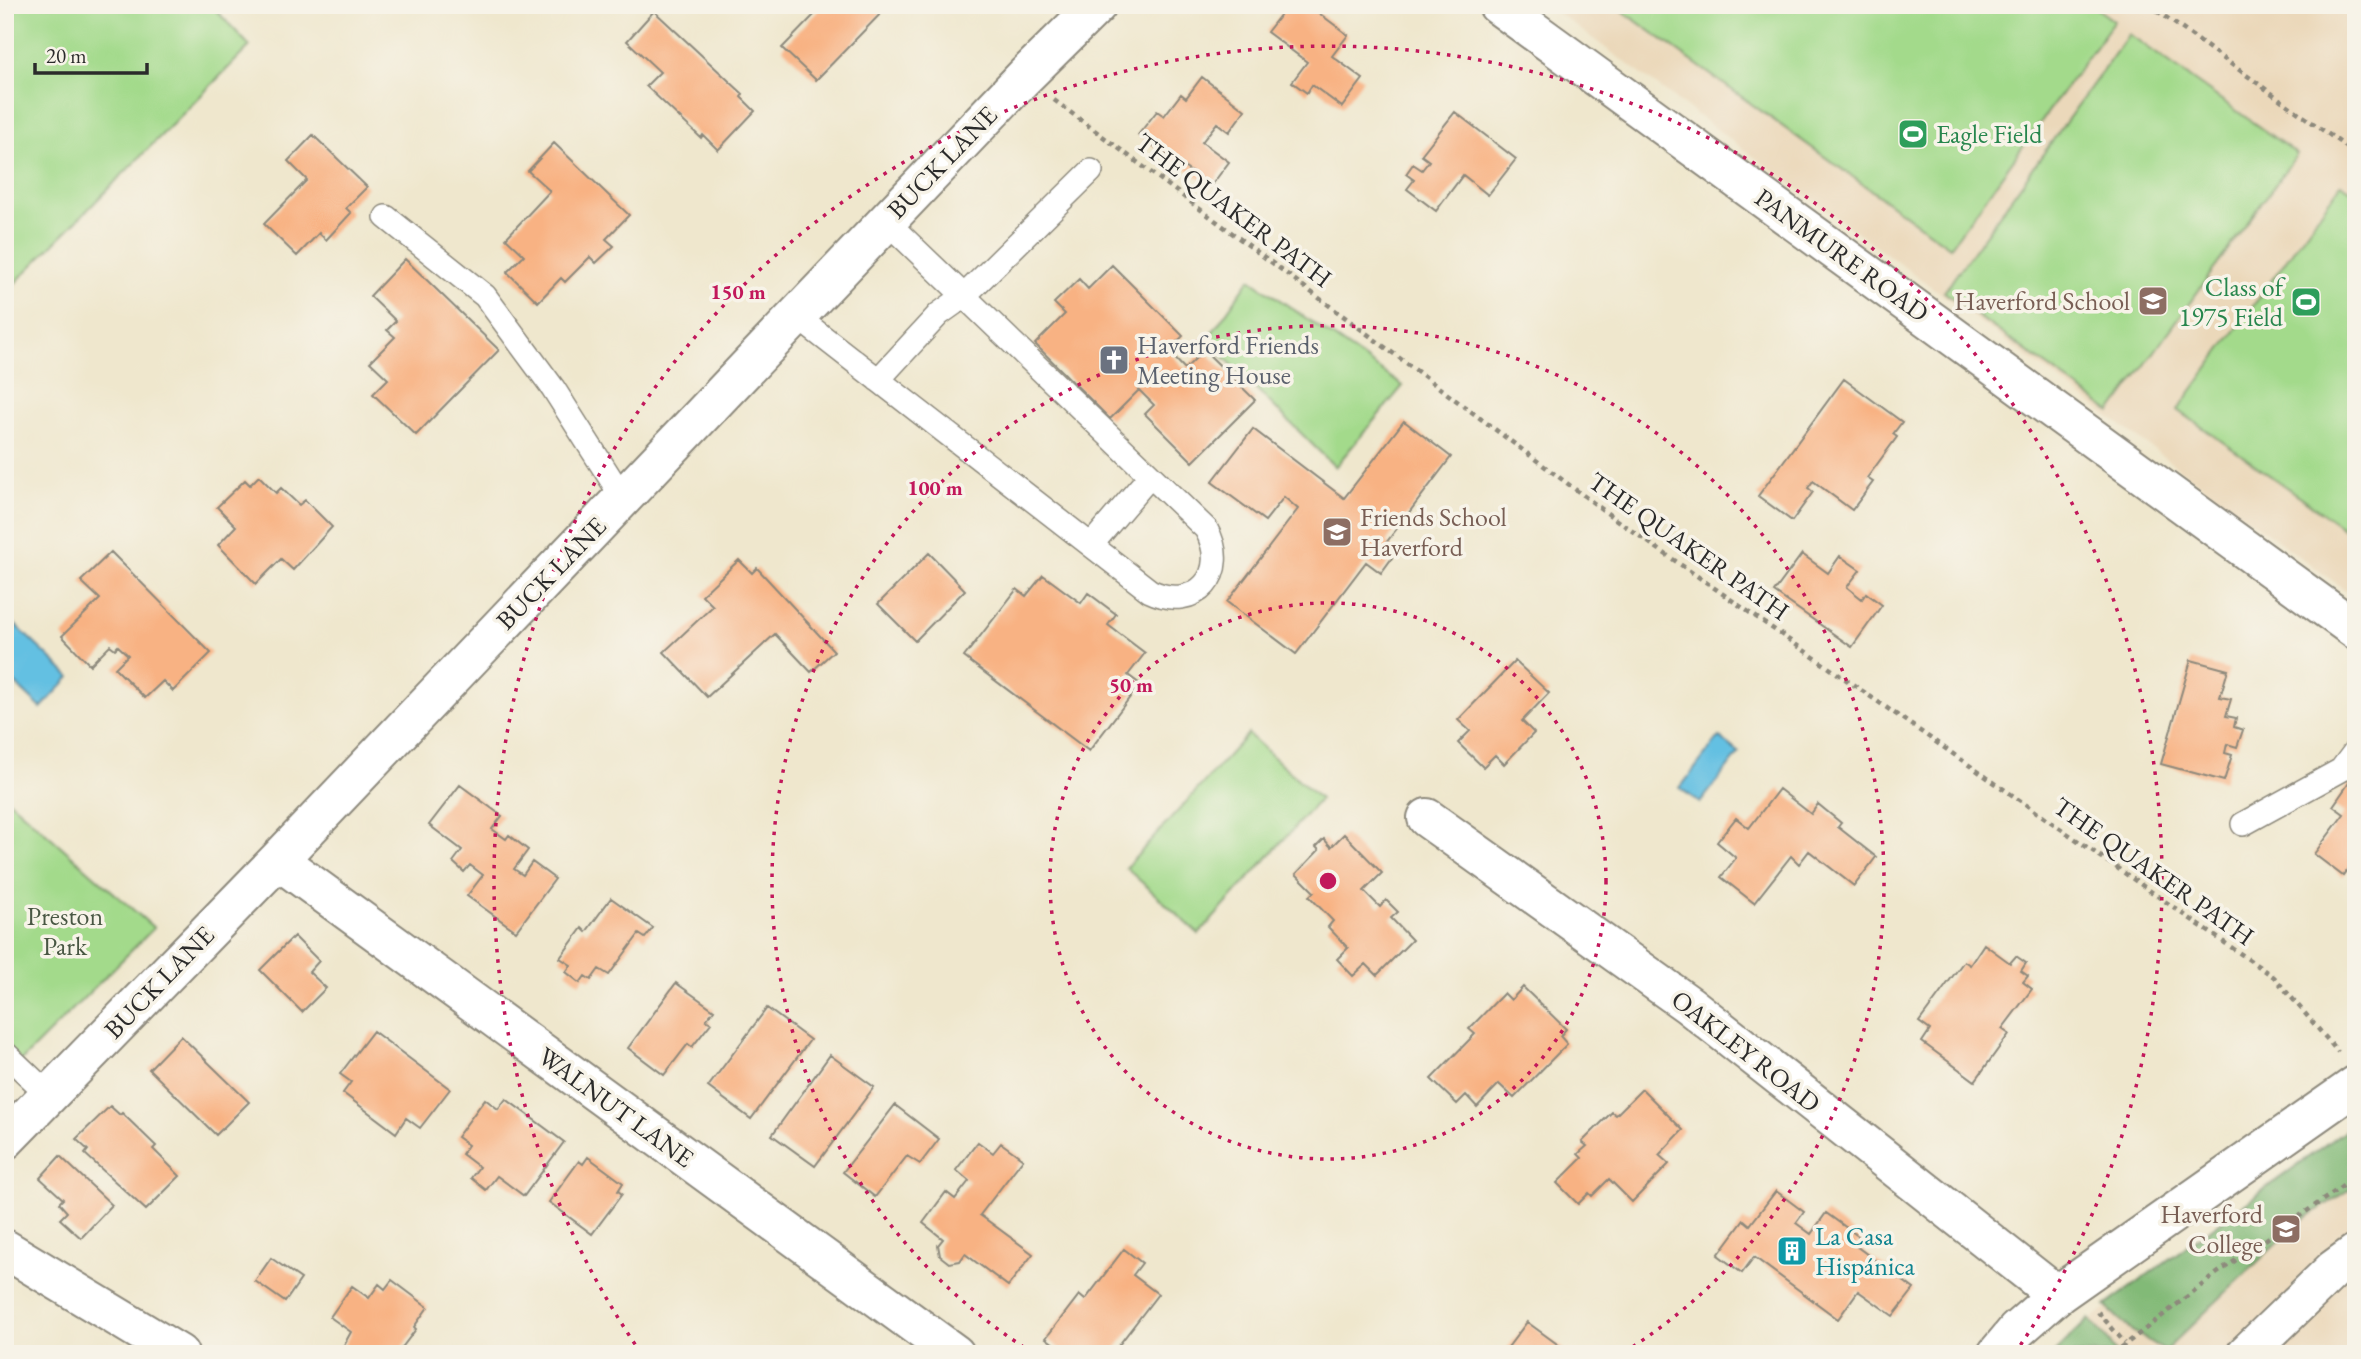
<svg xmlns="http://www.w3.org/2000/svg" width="2361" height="1359" font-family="'EB Garamond',serif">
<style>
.built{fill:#ebd8ba}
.green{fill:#a3da8b;stroke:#67825b;stroke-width:2}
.forest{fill:#82ba77;stroke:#567251;stroke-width:2}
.water{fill:#64c0e2;stroke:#487686;stroke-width:2}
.building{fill:#f8b283}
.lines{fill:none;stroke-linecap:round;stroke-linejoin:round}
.service-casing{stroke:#8d897c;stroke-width:26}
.minor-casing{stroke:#8d897c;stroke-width:42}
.tertiary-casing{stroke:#8d897c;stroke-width:42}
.path{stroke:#8d897c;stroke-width:4.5;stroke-dasharray:5 5;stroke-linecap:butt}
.service{stroke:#fff;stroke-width:23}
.minor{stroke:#fff;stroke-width:38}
.tertiary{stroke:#fff;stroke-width:38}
.ring{fill:none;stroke:#c2185b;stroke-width:3.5;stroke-dasharray:3.5 7}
.labels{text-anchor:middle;stroke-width:7;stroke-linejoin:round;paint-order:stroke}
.leisure-label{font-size:26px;fill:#27864d;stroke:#f7f3e8;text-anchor:start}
.street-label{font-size:26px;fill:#2b2b2b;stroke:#f7f3e8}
.education-label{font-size:26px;fill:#785e54;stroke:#f7f3e8;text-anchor:end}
.worship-label{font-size:26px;fill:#5b616d;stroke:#f7f3e8;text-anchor:start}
.park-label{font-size:26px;fill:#495743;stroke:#f7f3e8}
.culture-label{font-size:26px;fill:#0d838f;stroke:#f7f3e8;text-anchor:start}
.centre{fill:#c2185b;stroke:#f7f3e8;stroke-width:3.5}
.ring-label{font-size:21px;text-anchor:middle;font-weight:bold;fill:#c2185b;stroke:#f7f3e8;stroke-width:7;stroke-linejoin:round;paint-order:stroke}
</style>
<rect width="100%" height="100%" fill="#f7f3e8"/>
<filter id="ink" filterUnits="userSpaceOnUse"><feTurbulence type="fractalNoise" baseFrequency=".0143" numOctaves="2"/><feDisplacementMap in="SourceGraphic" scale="14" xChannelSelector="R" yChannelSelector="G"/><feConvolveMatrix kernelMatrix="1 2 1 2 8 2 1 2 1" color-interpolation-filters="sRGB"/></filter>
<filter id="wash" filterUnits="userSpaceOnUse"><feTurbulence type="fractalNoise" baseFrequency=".00686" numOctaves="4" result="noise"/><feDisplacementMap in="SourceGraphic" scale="28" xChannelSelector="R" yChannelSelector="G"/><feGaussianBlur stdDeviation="1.57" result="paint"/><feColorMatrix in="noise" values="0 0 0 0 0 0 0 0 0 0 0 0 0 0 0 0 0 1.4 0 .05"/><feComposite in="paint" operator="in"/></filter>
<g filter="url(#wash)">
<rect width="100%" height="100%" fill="#efe7cd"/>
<path class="built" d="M1547,5h809v593z
M2356,1127v227h-298l18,-23z"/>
<path class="green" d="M5,5h206l39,41 -245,247z
M1614,5h478l22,16 -164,226z
M2129,34l168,120 -186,258 -167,-120z
M2341,184l15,10v343l-178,-127z
M1250,279l153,107 -68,81 -128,-127z
M1248,734l72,65 -121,135 -73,-66z
M5,797l149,131 -149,149z"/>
<path class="forest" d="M2356,1122v27l-7,5 7,12v19l-58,38 -133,128 -33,-20 -27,-25z
M2089,1319l21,23 6,12h-63z"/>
<path class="water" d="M8,618l62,59 -29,31 -36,-34z
M1719,737l20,16 -39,50 -20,-15z"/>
<g id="blocks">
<path class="building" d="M812,5h77l-73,75 -34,-32 36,-37z
M1288,5h20l40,30 -16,21 31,23 -21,28 -30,-22 -5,8 -15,-11 15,-20 -40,-30z
M654,11l89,83 -2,3 14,14 -37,39 -15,-15 -2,3 -55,-52 14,-14 -33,-31z
M1202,77l43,33 -16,22 -12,-9 -15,19 27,20 -18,24 -73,-51 19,-24 7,5 17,-22 5,4z
M1455,112l61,47 -28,36 -25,-20 -27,36 -29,-22 7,-9 -8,-6 7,-10 9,6 7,-9 -8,-6z
M313,135l54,52 -21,21 5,5 -25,27 -7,-7 -22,23 -33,-32 43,-44 -19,-19z
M554,143l75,72 -23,24 8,7 -18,17 -6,-6 -25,25 -4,-4 -23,24 -31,-30 17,-17 -18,-17 44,-47 -22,-20z
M405,259l94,91 -83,85 -43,-41 15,-15 -18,-17 25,-25 -8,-7 9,-9 -26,-25z
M1112,265l71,71 -15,15 17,18 19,-19 51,50 -62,62 -48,-48 9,-9 -15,-15 -29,29 -75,-75 30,-30 -11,-11 25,-24 9,10z
M1844,379l58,43 -9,12 4,3 -30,41 6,4 -21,28 -39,-29 -5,7 5,4 -21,29 -34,-25z
M1404,421l47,36 -65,86 11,8 -16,22 -15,-11 -70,92 -69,-52 71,-93 -14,-12 -19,24 -53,-39 41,-53 91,69z
M259,476l17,17 5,-5 18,17 6,-5 27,27 -39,43 -12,-11 -25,25 -38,-39 18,-19 -19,-19 28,-27 5,5z
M111,552l100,101 -38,38 -10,-10 -18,17 -30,-30 13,-13 -10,-9 -3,3 -5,-4 -20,20 -28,-29 38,-37 -19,-18z
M929,553l36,37 -50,51 -37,-37z
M1802,554l26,19 12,-17 20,14 -13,17 15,12 4,-6 16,12 -30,42 -78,-55z
M739,560l13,13 5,-5 77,83 -23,21 -36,-38 -68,63 -43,-45 49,-46 -11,-11z
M1043,575l38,28 7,-10 28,21 -8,11 37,28 -17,22 12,9 -51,67 -125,-94 53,-68 9,7z
M2191,660l37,10 -8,27 11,2 -5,17 10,2 -2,9 9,3 -6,17 -10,-3 -2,9 7,2 -8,26 -63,-17z
M1515,661l34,32 -27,28 12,12 -30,31 -9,-9 -12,12 -25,-24 12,-12 -12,-11z
M2351,780l5,4v75l-13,17 -29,-22 30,-40 -11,-8z
M460,785l42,31 -10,13 14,10 3,-4 19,15 -14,19 9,6 9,-13 23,17 -39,52 -49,-35 16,-21 -13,-10 -6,7 -11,-10 9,-12 -33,-25z
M1779,789l32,25 7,-10 23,19 -3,4 38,30 -22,29 -45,-35 -10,13 -8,-8 -37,47 -33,-26 15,-19 -19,-16 19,-24 13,10z
M1344,834l38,39 -18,18 16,16 6,-7 12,12 -7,6 21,22 -35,35 -11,-11 -13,12 -16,-17 11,-11 -20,-21 5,-6 -24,-25 5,-4 -18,-18 23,-24 -3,-3 8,-8 7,8z
M611,898l42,30 -8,10 -6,-4 -30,41 -10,-6 -8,11 -6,-4 -5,7 -14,-11 5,-7 -11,-7 22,-30 4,4z
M294,936l25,25 -10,11 17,16 -24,24 -42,-42z
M1984,944l26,19 6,-7 10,7 -5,8 7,5 -5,6 9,7 -30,40 7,5 -34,47 -53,-39 8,-12 -11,-8 45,-61 6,4z
M676,983l38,27 -8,10 5,3 -19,24 -4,-3 -24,31 -36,-27z
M1523,987l43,42 -6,7 7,8 -53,54 -15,-14 -22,23 -11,-12 -9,9 -26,-25 44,-45 -6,-5 35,-36 7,7z
M767,1008l43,32 -59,79 -43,-32z
M373,1031l77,58 -30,39 -14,-10 -10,15 -53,-40 8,-11 -11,-8z
M181,1036l68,66 -33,33 -67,-66z
M830,1055l44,32 -59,79 -43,-31z
M1642,1089l41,41 -24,25 10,9 -37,38 -23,-23 -17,17 -3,-3 -11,11 -21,-21 25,-25 -4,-4 9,-8 -5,-4 30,-30 4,3z
M485,1099l13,10 8,-10 58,43 -40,54 -27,-20 -11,14 -15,-12 8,-11 -17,-13 6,-9 -11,-8z
M895,1105l44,34 -19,25 -13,-8 -32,41 -32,-25z
M110,1106l10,9 2,-2 34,33 -3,3 27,27 -34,34 -61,-56 3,-4 -12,-11z
M978,1142l15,11 8,-10 22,16 -43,56 53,39 -25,32 -43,-32 -5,7 -11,2 -9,-7 -2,-11 5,-6 -20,-16 23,-31 9,7 14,-18 -13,-11z
M60,1156l52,49 -31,33 -21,-19 7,-7 -8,-9 4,-4 -23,-21z
M588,1157l35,26 -5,8 4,3 -30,40 -43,-32 30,-41 4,3z
M1776,1191l28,21 -8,11 15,11 15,-21 36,26 -6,7 58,43 -21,27 -35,-25 -20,28 -84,-62 -12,16 -24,-18 26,-35 6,5z
M1124,1249l18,14 -9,12 25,19 -46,60h-45l-21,-16 33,-43 6,5z
M271,1258l30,21 -16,23 -30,-21z
M392,1280l36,27 -14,20 2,2 -19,25h-58l12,-22 -21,-15 22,-31 17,12 10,-14 6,5z
M1527,1322l37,27 -4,5h-57z"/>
</g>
</g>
<g filter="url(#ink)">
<use href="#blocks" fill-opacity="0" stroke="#8d897c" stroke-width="2"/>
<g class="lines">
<g class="service-casing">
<path id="service" d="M386,217l99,79 68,92 70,110
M796,316l354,275c46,22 81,-18 56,-62l-320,-308
M878,380l61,-66 24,-17 128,-126
M1091,545l59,-69
M2243,824l98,-54 15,-20
M5,1053l44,42"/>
</g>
<g class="minor-casing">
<path id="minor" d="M1498,5l858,625
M1427,818l262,187 368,290
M278,860l677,494
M5,1140l273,-280 746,-783 73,-72
M5,1249l174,105
M2246,1354l88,-85 22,-16"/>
</g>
<g class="tertiary-casing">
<path id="tertiary" d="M1997,1354l20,-24 40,-35 299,-210"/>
</g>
<path class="path" d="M2149,5l207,149
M1054,100l561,419 659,458 64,75
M2098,1312l27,31
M2113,1354l103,-80 140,-97"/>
<use href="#service" class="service"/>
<use href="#minor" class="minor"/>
<use href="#tertiary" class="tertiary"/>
</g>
</g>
<g class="ring">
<circle cx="1328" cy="881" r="278"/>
<path d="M1033 1353A556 556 0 1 1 1623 1353"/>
<path d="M641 1353A834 834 0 1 1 2015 1353"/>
</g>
<defs>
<g id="stadium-square" transform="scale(1.575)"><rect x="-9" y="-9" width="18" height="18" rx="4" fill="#2e9e5b" stroke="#f7f3e8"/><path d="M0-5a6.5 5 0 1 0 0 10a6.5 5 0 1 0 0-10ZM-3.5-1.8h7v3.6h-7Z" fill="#fff"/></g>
<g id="school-square" transform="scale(1.575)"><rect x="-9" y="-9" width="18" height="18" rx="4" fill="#8d6e63" stroke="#f7f3e8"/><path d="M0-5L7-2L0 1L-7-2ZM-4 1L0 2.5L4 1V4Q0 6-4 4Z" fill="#fff"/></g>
<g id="church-square" transform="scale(1.575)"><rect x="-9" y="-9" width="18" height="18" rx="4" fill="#6b7280" stroke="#f7f3e8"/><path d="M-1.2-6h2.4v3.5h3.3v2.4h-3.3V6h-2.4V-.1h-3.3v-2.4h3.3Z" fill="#fff"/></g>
<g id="university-square" transform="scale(1.575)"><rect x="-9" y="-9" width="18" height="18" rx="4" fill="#8d6e63" stroke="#f7f3e8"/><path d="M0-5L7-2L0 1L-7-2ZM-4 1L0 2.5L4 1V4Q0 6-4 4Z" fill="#fff"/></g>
<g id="building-square" transform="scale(1.575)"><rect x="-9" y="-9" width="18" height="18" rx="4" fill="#0f9aa8" stroke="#f7f3e8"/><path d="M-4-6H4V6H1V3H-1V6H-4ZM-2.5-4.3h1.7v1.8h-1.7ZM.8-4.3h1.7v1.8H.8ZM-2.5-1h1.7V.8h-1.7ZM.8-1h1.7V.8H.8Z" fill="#fff"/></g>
</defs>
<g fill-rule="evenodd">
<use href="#stadium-square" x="1913" y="134"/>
<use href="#school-square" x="2153" y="301"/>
<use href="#stadium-square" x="2306" y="302"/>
<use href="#church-square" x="1114" y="360"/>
<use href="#school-square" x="1337" y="532"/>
<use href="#university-square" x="2286" y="1229"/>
<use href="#building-square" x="1792" y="1251"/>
</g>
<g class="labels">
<g class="leisure-label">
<text x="1936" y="143">Eagle Field</text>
<text x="2283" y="296" text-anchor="end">Class of<tspan x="2283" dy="30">1975 Field</tspan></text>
</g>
<g class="street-label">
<text transform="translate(942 162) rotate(-46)" y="9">BUCK LANE</text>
<text transform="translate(1234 210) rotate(37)" y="9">THE QUAKER PATH</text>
<text transform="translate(1842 255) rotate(36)" y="9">PANMURE ROAD</text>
<text transform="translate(1689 546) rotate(35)" y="9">THE QUAKER PATH</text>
<text transform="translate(551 573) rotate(-46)" y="9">BUCK LANE</text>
<text transform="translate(2154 871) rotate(35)" y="9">THE QUAKER PATH</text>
<text transform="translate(159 982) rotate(-46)" y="9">BUCK LANE</text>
<text transform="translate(1746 1051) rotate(38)" y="9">OAKLEY ROAD</text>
<text transform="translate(616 1107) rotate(36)" y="9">WALNUT LANE</text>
</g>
<g class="education-label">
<text x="2130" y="310">Haverford School</text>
<text x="1360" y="526" text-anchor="start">Friends School<tspan x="1360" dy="30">Haverford</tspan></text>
<text x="2263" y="1223">Haverford<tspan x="2263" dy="30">College</tspan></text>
</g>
<g class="worship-label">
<text x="1137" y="354">Haverford Friends<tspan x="1137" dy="30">Meeting House</tspan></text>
</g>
<g class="park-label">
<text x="65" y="925">Preston<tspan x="65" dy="30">Park</tspan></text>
</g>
<g class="culture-label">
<text x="1815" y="1245">La Casa<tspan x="1815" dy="30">Hispánica</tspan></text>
</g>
</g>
<circle cx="1328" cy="881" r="10" class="centre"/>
<g class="ring-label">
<text x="738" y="299">150 m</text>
<text x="935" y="495">100 m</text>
<text x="1131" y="692">50 m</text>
</g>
<rect width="2361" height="1359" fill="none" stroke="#f7f3e8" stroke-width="28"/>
<path d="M35 63v10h112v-10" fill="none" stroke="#2b2b2b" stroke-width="3.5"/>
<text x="46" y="63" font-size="21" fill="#2b2b2b" stroke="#f7f3e8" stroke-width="5" paint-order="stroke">20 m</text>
</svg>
